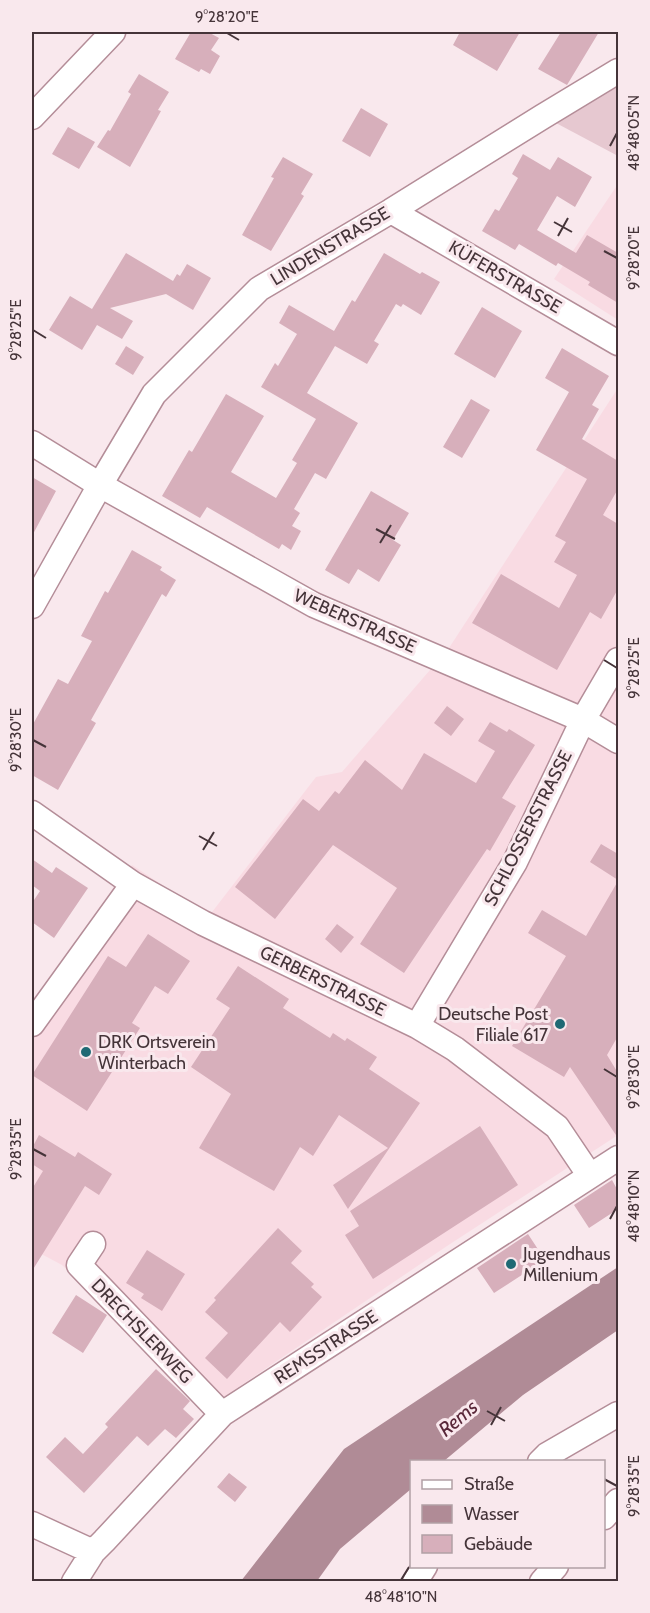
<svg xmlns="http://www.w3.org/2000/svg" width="650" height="1613" font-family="Cabin,sans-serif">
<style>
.built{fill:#f9dbe3}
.green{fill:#e6c8d0}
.water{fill:#b08b96}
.building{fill:#d7afbb}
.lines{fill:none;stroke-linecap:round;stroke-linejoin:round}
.street-casing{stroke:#b48d98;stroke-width:27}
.street{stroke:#fff;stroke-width:24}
.ticks{fill:none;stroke:#453439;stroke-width:2}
.poi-dot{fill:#1f6974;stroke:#f9e8ed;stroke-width:2}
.labels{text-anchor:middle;stroke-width:6;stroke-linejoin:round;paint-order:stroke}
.street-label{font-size:18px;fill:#453439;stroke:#f9e8ed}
.poi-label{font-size:18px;fill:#453439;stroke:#f9e8ed;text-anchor:start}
.water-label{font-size:20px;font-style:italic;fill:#592739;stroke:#f9e8ed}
.neatline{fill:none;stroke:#453439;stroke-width:2}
.ticks-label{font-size:15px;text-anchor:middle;fill:#453439}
</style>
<rect width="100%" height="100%" fill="#f9e8ed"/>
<path class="built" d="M618,184v136l-64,-41z
M618,388v747l-171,111 -235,159 -150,-140 -30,-16v-226l100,-158 77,51 107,-139 26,-5 107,-124z"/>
<path class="green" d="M618,84v72l-62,-33z"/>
<path class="water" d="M618,1267v63l-95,65 -79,66 -32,1 -1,27 -71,60 -23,32h-76l103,-132z"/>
<path class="building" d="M191,32h17l11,6 -8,12 9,6 -10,18 -9,-5 -2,3 -24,-13z
M460,32h60l-23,39 -44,-26z
M561,32h38l-32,53 -29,-16z
M139,74l30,18 -11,18 3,1 -31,56 -33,-20 11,-17 2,1 21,-37 -3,-2z
M361,108l27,16 -18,33 -28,-16z
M68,127l27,15 -16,27 -27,-15z
M523,154l27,16 8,-13 34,20 -17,30 -18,-11 -20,34 39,23 11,-18 31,18v50l-30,-18 2,-3 -32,-19 -2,3 -37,-22 -4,6 -33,-19 13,-22 4,2 19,-33 -6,-4z
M283,157l30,17 -12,20 3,2 -33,55 -29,-16 32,-57 -3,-1z
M126,253l47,28 4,-7 3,2 7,-12 24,14 -18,32 -27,-16 -56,14 23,13 -11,18 -25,-14 -15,25 -33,-20 21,-34 22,13z
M384,253l36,21 2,-2 18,10 -19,33 -18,-11 -2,3 -5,-3 -22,37 5,3 -12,20 -32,-18 -28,47 51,30 -32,56 -11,-6 -21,36 6,4 -8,13 9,5 -10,19 -9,-6 -3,5 -72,-42 -7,11 -38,-22 27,-46 3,2 34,-58 38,22 -33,56 45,26 21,-35 -5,-3 24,-41 -55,-32 14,-24 3,3 19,-32 -18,-11 10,-18 45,26 18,-31 3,2z
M482,307l40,24 -27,47 -41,-24z
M126,346l18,11 -11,18 -18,-11z
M562,348l47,28 -17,29 7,4 -17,30 36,22v28l-15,26 15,9v65l-17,30 -11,-7 -33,58 -85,-47 29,-49 58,34 18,-33 -23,-13 12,-20 -11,-6 32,-57 -51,-29 33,-58 -24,-14z
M471,399l19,11 -28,48 -19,-11z
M32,477l24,14 -24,45z
M371,491l38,22 -16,27 8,5 -22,37 -21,-13 -9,15 -24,-14z
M132,550l30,17 -2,3 16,10 -10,17 -4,-3 -71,126 5,3 -38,67 -26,-15v-49l26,-47 10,5 24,-43 -11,-5 24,-45 3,2z
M447,706l17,13 -13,17 -17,-13z
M490,722l17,10 2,-3 26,16 -33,53 14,8 -26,45 -3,-2 -83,124 -44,-29 37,-56 -64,-43 -58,74 -40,-32 68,-88 16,12 16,-20 4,3 26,-34 37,30 22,-37 52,30 19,-32 -17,-10z
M601,844l17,10v26l-28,-18z
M32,859l20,14 4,-6 32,21 -34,50 -22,-16v-19l8,-12 -8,-6z
M618,881v155l-11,19 11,18v65l-48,-71 -6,10 -52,-31 54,-90 -38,-23 14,-23 44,26z
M337,924l17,13 -13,16 -16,-14z
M148,934l42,27 -22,33 -13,-8 -23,37 8,5 -53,83 -55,-36 76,-119 18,11z
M238,966l51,33 -6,9 47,30 3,-5 12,8 2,-3 30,19 -8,12 51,34 -72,106 -15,-24 55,-37 -49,-33 -26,41 -13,-9 -26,44 -75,-43 32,-54 -40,-27 39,-59 -14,-9z
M480,1126l38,59 -145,94 -28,-44 14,-9 -9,-15z
M39,1135l36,22 3,-5 34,22 -13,21 -14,-9 -53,85v-82l11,-18 -11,-7v-16z
M612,1180l6,11v18l-29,19 -15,-23z
M278,1228l24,23 -11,12 23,21 -3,3 11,10 -32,35 -10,-10 -53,57 -22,-21 23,-25 -23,-21 11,-12 -2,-2z
M528,1234l17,26 -51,33 -17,-25z
M147,1250l38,24 -23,37 -21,-13 3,-4 -18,-11z
M76,1295l31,20 -24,38 -31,-20z
M156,1369l34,32 -7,8 11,10 -18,19 -11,-9 -17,17 -11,-10 -53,57 -38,-36 19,-20 18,17 25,-27 -3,-3z
M229,1473l18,14 -12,15 -18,-15z"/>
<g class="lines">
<g class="street-casing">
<path id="street" d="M32,117l81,-85
M391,211l227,132
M32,443l68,42 214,120 269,115 35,21
M32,606l68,-121 54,-91 105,-105 132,-78 151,-94 76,-46
M32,813l101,71 70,39 214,103 38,23 102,78 33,49
M32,1024l101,-140
M417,1026l98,-164 68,-142 35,-60
M93,1244l-14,21 143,149
M540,1462l7,-7 71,-41
M604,1517l14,-16
M32,1524l61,28
M74,1582l19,-30 11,-11 118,-127 396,-256
M415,1582l10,-16
M542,1582l14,-16"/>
</g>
<use href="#street" class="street"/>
</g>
<path class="ticks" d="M227,33l12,7M610,146l7,-13M554,222l18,10M558,236l10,-18M604,251l13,7M33,330l13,8M376,529l19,10M380,543l11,-18M604,660l13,8M33,740l13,7M199,836l18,10M203,850l11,-18M604,1069l13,8M33,1149l13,7M610,1219l7,-13M487,1411l18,10M491,1425l10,-18M604,1479l13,7M401,1580l8,-13"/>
<g class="poi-dot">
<circle cx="560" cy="1024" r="6"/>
<circle cx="86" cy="1052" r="6"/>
<circle cx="511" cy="1264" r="6"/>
</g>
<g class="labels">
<g class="street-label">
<text transform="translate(330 246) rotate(-31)" y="6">LINDENSTRASSE</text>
<text transform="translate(505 277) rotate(30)" y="6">KÜFERSTRASSE</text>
<text transform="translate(355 621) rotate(24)" y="6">WEBERSTRASSE</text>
<text transform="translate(528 828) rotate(-63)" y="6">SCHLOSSERSTRASSE</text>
<text transform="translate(323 981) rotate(26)" y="6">GERBERSTRASSE</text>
<text transform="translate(142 1331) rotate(46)" y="6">DRECHSLERWEG</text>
<text transform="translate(326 1347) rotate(-33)" y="6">REMSSTRASSE</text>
</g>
<g class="poi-label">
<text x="548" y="1020" text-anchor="end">Deutsche Post<tspan x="548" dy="21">Filiale 617</tspan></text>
<text x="98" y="1048">DRK Ortsverein<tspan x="98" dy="21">Winterbach</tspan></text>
<text x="523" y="1260">Jugendhaus<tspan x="523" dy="21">Millenium</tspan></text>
</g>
<g class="water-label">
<text transform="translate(458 1418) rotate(-40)" y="7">Rems</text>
</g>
</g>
<rect width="650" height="1613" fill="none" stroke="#f9e8ed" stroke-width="66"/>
<rect x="410" y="1460" width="195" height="108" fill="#f9e8ed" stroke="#b1a0a5" stroke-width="1.5"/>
<rect x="422" y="1480" width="30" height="9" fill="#ffffff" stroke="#b1a0a5" stroke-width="1.5"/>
<text x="464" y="1490" font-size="18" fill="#453439">Straße</text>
<rect x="422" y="1505" width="30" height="18" fill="#b08b96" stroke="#b1a0a5" stroke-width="1.5"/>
<text x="464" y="1520" font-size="18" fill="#453439">Wasser</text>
<rect x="422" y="1535" width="30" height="18" fill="#d7afbb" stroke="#b1a0a5" stroke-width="1.5"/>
<text x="464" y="1550" font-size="18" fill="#453439">Gebäude</text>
<rect x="33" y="33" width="584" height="1547" class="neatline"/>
<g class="ticks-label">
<text x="227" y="22">9°28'20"E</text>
<text transform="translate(634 133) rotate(-90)" y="5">48°48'05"N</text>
<text transform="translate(634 258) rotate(-90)" y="5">9°28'20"E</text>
<text transform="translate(16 330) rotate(-90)" y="5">9°28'25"E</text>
<text transform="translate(634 668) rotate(-90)" y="5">9°28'25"E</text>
<text transform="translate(16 740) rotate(-90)" y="5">9°28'30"E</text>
<text transform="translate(634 1077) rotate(-90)" y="5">9°28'30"E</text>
<text transform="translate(16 1149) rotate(-90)" y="5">9°28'35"E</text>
<text transform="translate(634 1206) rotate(-90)" y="5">48°48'10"N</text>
<text transform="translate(634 1486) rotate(-90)" y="5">9°28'35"E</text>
<text x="401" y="1602">48°48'10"N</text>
</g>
</svg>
